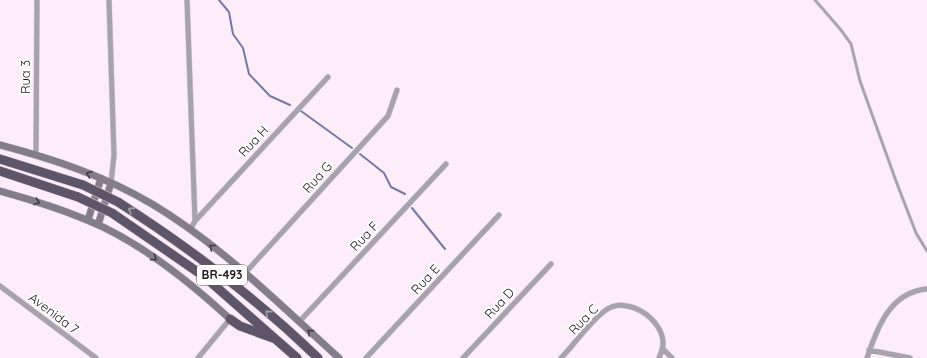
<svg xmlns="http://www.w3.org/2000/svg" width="927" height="358" font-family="Quicksand,sans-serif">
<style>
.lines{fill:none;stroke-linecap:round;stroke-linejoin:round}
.stream{stroke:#7579a7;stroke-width:2}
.service-casing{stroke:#d9cbd7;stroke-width:3.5}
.minor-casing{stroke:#d9cbd7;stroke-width:6}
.secondary-casing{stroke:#d9cbd7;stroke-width:8}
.trunk-casing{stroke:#d9cbd7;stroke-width:10}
.service{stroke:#a7a3ac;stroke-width:2.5}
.minor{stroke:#a7a3ac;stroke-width:5}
.secondary{stroke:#837d8a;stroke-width:7}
.trunk{stroke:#5e5668;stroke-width:9}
.trunk-bridge-casing{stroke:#d9cbd7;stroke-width:10;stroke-linecap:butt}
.trunk-bridge{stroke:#5e5668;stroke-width:9}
.oneway{stroke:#423b44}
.oneway2{stroke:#a6a2ac}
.labels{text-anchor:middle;stroke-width:4;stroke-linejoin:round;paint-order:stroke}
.shield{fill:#fff;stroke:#625d62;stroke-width:1}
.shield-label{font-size:12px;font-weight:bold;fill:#1f181e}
.street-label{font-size:13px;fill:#1f181e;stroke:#fff}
</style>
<rect width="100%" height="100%" fill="#fdedfa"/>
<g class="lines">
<path class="stream" d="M219,0l10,12 4,22 10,14 6,26 21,22 20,9
M301,111l51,37
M360,154l24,19 7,14 14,7
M412,208l33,41"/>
<g class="service-casing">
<path id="service" d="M815,0l26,30 10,14 9,37 36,100 20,52 11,18"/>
</g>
<g class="minor-casing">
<path id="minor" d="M109,0l5,155 -3,28
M187,0l8,221 -5,9
M36,155l1,-155
M195,221l133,-144
M245,273l143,-157 9,-26
M0,286l96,72
M299,322l147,-158
M663,349l9,9
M869,350l41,8
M198,358l32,-39
M366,358l133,-143
M463,358l88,-94
M561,358c13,-13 30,-38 45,-48 21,-15 57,9 57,33 0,6 -2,10 -4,15
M867,358c10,-30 23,-66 60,-69"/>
</g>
<g class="secondary-casing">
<path id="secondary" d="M0,145c53,14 105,31 152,59 69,41 128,101 187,154
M0,191c29,8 59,17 87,29 50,20 104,63 143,99
M88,220l13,-42
M98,225l13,-42"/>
</g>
<g class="trunk-casing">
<path id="trunk" d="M0,159l83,26
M0,171l78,26
M118,202c72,46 139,97 200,156
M112,213l93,64 92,81
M230,319l10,7 33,12"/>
</g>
<use href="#service" class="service"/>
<use href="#minor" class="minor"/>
<use href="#secondary" class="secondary"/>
<use href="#trunk" class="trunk"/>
<g class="trunk-bridge-casing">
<path id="trunk-bridge" d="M83,185l35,17
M78,197l34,16"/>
</g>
<use href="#trunk-bridge" class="trunk-bridge"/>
</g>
<defs><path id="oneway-chevron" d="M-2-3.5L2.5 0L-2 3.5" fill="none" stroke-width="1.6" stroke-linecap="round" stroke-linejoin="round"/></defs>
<g class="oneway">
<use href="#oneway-chevron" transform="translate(89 174) rotate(-159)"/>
<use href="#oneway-chevron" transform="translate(37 202) rotate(20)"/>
<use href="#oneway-chevron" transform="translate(212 247) rotate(-142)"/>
<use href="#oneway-chevron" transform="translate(154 258) rotate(34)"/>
<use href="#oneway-chevron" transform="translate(310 332) rotate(-138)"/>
</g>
<g class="oneway2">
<use href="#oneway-chevron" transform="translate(131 210) rotate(-147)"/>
<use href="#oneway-chevron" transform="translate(268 313) rotate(-139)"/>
</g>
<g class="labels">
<rect class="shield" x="197" y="265" width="50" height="20" rx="3"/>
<g class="shield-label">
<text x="222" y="279">BR-493</text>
</g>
<g class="street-label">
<text transform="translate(25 77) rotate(-90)" y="5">Rua 3</text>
<text transform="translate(253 141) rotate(-47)" y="5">Rua H</text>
<text transform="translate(317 177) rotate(-48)" y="5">Rua G</text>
<text transform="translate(364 236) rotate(-47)" y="5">Rua F</text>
<text transform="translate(425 279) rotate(-47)" y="5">Rua E</text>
<text transform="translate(499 303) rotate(-47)" y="5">Rua D</text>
<text transform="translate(54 313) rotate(37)" y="5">Avenida 7</text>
<text transform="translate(583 319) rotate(-46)" y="5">Rua C</text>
</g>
</g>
</svg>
